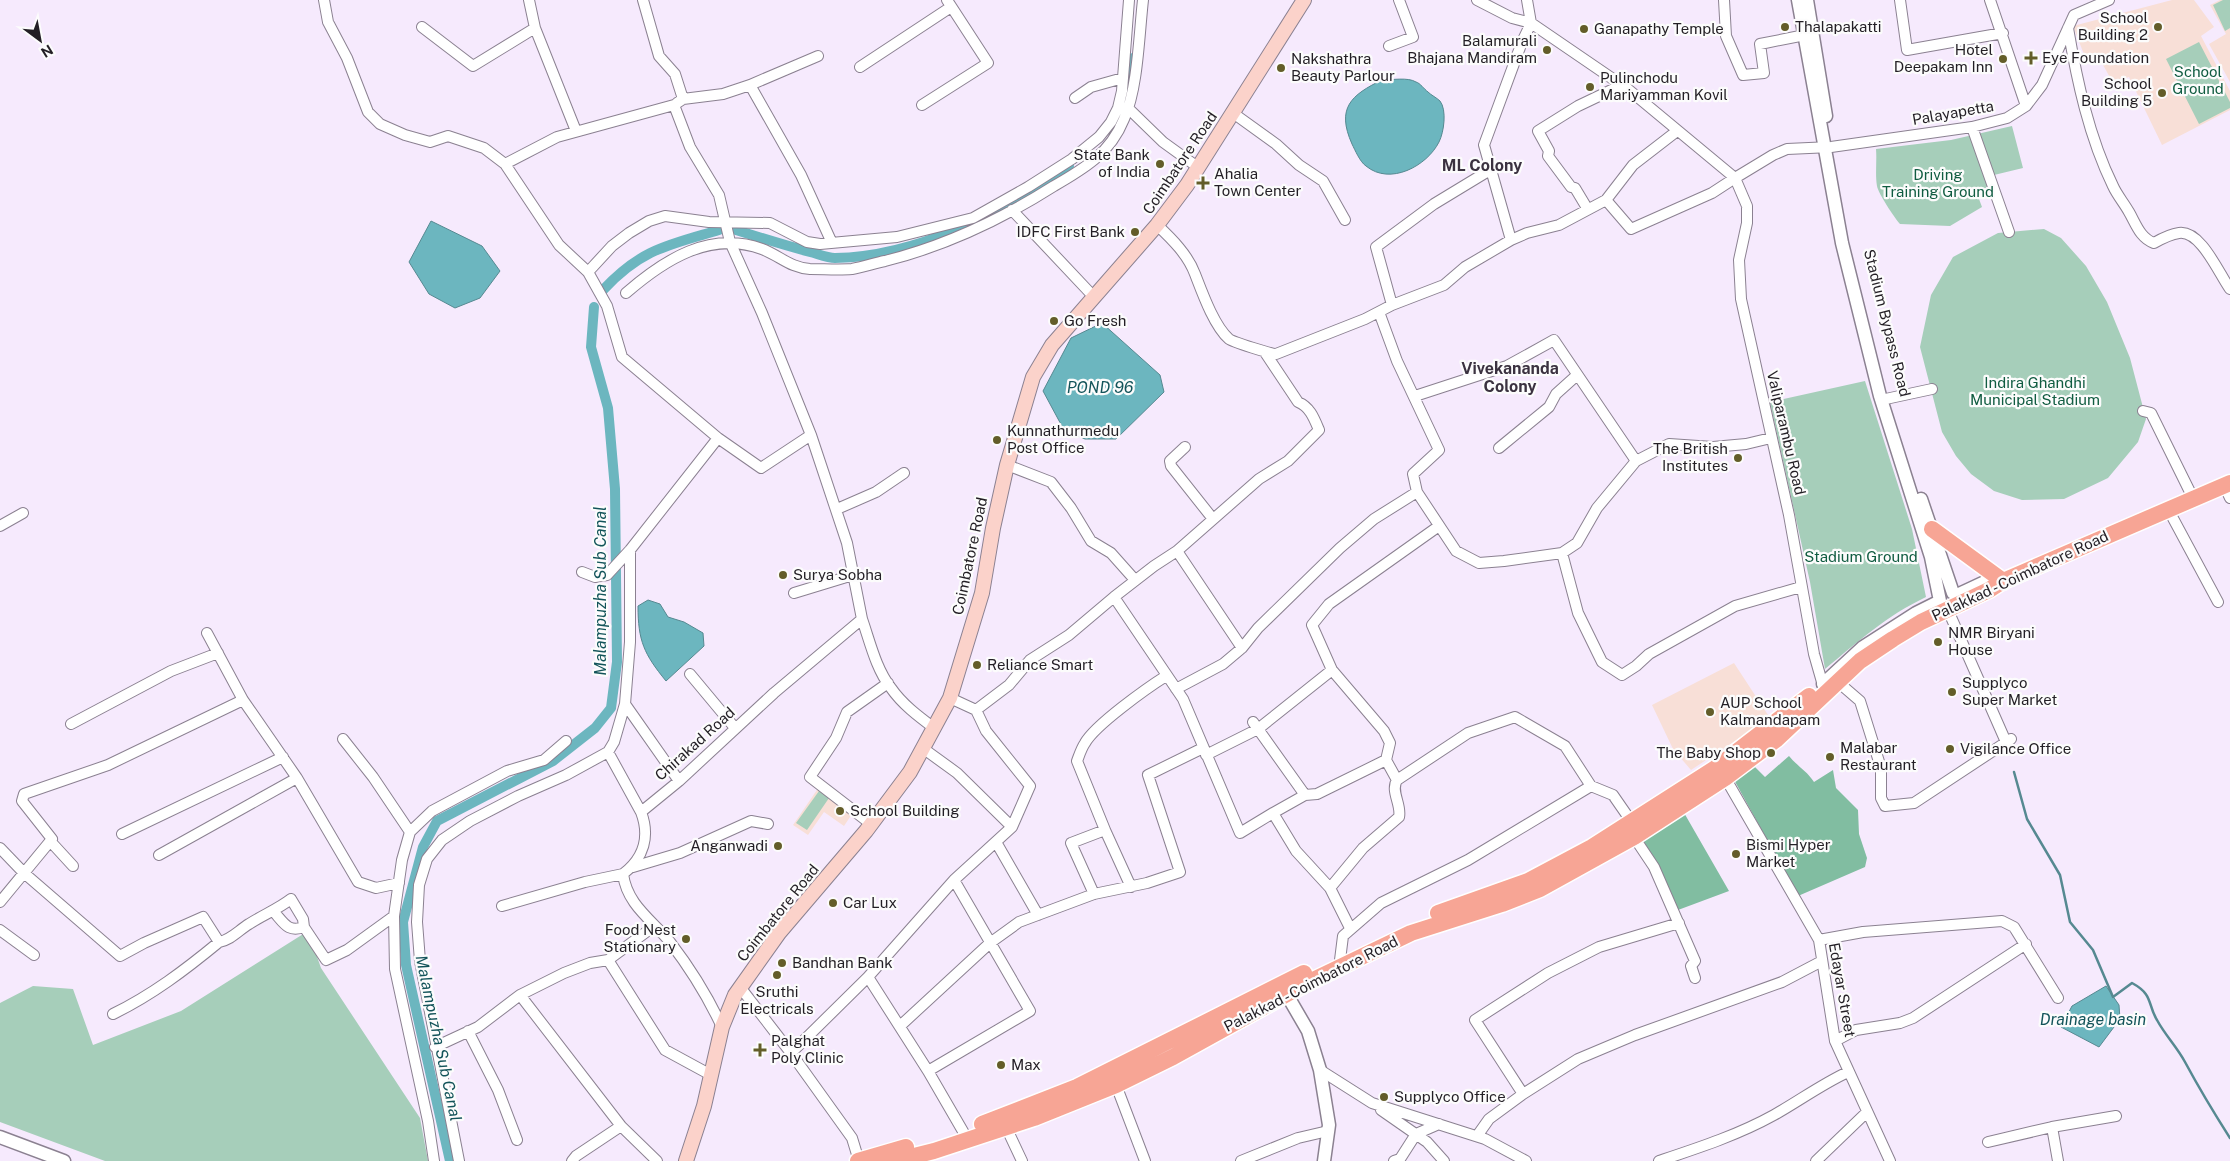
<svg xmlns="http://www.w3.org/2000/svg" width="2230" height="1161" font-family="'Public Sans',sans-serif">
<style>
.education{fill:#f8dfd7}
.green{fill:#a6ceba}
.forest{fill:#81bda1}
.water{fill:#6cb6bf;stroke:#568991}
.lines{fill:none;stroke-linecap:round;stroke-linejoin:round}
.stream{stroke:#568991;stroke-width:2.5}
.canal{stroke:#6cb6bf;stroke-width:10}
.minor-casing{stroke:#8b8191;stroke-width:12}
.tertiary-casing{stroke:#8b8191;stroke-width:15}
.secondary-casing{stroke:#8b8191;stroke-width:16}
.primary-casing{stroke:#fff;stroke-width:19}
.minor{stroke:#fff;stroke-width:10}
.tertiary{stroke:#fff;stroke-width:12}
.secondary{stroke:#fbd2ca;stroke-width:14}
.primary{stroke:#f7a595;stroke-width:16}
.poi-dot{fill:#635d29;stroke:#fcfcfc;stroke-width:2}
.labels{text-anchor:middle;stroke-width:4.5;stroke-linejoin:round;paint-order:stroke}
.poi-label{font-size:15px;fill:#231f25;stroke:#fcfcfc;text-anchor:start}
.park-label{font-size:15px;fill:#105c41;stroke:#fcfcfc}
.street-label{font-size:15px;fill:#231f25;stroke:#fcfcfc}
.neighbourhood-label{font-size:16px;font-weight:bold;fill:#3b3240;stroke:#fcfcfc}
.water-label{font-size:16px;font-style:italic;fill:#13545a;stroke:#fcfcfc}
</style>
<rect width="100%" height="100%" fill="#f6eafd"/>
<path class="education" d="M2172,0h22l20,27 -13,9 29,55v19l-68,35 -33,-68 -16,6 -16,-29 -12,3 -12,-31z
M2220,0h10v82l-21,-38 17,-10 -16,-29z
M1734,663l36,55 -79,52 -18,-21 -21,-44z
M821,784l35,24 -12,18 -20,-14 -16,23 -15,-10z"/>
<path class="green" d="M2223,0h7v28l-5,3 -12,-26z
M2199,42l31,60v6l-31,16 -33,-65z
M2012,126l11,42 -29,7 -15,24 3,8 -32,19 -50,-2c-6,-7 -22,-31 -23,-38 -2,-12 0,-25 -1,-37l75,-9z
M2044,229l17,9 25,28 21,36 23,56 16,61 -8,23 -30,36 -44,21 -42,1 -28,-9 -23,-17 -15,-18 -14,-24 -22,-85 11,-52 22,-38 45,-24z
M1865,381l47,148 14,68c-40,19 -67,44 -101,72l-15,-87 -40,-180z
M819,791l10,7 -22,32 -11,-7z
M308,931l13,37 99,150 8,43h-323l-105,-39v-119l33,-17 40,3 20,56 88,-34z"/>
<path class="forest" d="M1789,756c8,10 18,15 25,26l19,-12 3,18 22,22 1,24 8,24 -2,9 -67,29 -65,-118 20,-13 12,12z
M1683,811l46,80 -51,19 -17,-38 -21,-37z"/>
<path class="water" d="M1382,80c10,0 26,-3 34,2 4,1 8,7 12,10 3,3 9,6 12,9 7,9 4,31 -1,41 -12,24 -49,44 -73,24 -6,-4 -11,-16 -14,-22 -16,-36 -1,-49 30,-64z
M431,221l51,25 18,25 -20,27 -25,10 -26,-14 -20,-32z
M1102,323l58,52 4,17 -48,47h-31l-21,-9 -21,-39 28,-53z
M648,600l12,4 8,13 16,5 19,11 1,13 -38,35c-22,-27 -28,-40 -28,-75z
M2106,986l13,19 1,14 -21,28 -38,-20 11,-21z"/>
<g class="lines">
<path class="stream" d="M2014,772l13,47 33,56 10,47 23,28 20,47 19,-14c22,12 15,21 25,37 8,15 20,27 28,42 14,26 29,51 45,76"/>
<path class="canal" d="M1124,95l9,-37
M733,229c25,8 51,16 77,23 8,2 17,6 25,6 81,-1 170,-46 234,-92
M603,290c38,-41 65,-45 116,-60
M450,1161l-44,-196 -3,-43 20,-75 14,-26 116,-60 42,-33 16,-20 6,-46 -2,-173 -7,-81 -17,-61 3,-40"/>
<g class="minor-casing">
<path id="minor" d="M324,0l4,22 19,36 21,54 12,12 25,11 25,7 18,-6 36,12 21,16 52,-27 117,-32 16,42 29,48 11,47 32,71 49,122 36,108 15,76
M529,0l6,28 41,103
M643,0l16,56 16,18 8,25 -6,4
M1477,0l35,18 19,5 -9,19 -38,103 27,95
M1527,0l4,23 98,67 106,88 38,-23 14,-6 44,-2 141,-20 35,-9 19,-12 16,-21 32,-70 35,-15
M1724,0l2,36 17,39 21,-2 -4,-29 45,-9
M1900,0l7,50 96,-17
M1990,0l36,106
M422,27l51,39 62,-38
M2068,28c9,53 21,109 45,158 4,9 11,17 16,26 7,12 11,26 25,31 7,-4 17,-9 25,-10 22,-3 40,41 51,56
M1389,46l24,-9 -14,-37
M860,67l91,-60
M750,85l51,90 31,68
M1075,98l16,-11 32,-9
M683,99l40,-5 27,-9 68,-29
M922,105l66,-42 -41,-63
M1128,108l35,34 36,26
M1233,113l43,31 23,21 24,16 22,39
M1972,127l37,105
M505,164l54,81 29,27 19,34 15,51 96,81
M1606,200l27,-35 44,-34
M1587,208l-12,-20 -4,-1 -23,-31 1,-5 -11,-20 40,-25 44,-21
M1012,210l81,86
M1157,225c15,14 31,30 38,49 7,18 19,52 34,65 4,3 42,15 47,15l89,-35 27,-14 52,-20 21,-18 46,-27 16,-7 32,-8 47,-25 25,29 81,-36 23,-15 12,28v17l-8,37 2,39 48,216 25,139 10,35
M588,272l24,-26 17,-13 20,-12 16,-5 44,6 61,1 37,19 13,2 77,-7 76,-19 55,-31 44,-28 27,-22 12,-15 7,-14 4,-17 7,-91
M626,293c38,-33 84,-63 136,-44 18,7 29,19 48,20 14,0 29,1 42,0 11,-2 23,-6 33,-8 60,-15 117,-42 169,-75 14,-8 29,-17 41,-27 12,-10 23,-25 29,-40 14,-31 15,-84 19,-119
M1392,305l-16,-58 58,-43 56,-34
M1266,354l32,48c12,5 16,16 21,28l-31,31 -29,18 -82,72 -23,15 -40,31 69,102 57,134 33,-20
M1415,396l92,-30 47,-26 82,121 33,-17 44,3 33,-3 25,-6
M1881,400l51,-11
M2143,411l8,2 42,85
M1185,447l-15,14 1,5 42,53
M1499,448l50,-41 7,-13 20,-18
M1007,465l44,17 20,26 20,33 20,12 24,27
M2224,485l6,13
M1417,492l39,59 23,12 25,-2 58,-8 15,-10 20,-35 39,-47
M837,509l39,-17 28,-19
M2168,509l50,93
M0,526l23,-13
M1177,551l65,97
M1562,553l16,60 24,49 20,13 14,-9 13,-12 86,-48 66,-19
M582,572l13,5 12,-2 23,-25 88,-112 43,30 50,-33
M794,593l59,-18
M1947,608l59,134
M207,633l36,67 54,78 61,104 18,6 23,-5
M690,674l45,54
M1838,682l22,19 21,67v30l4,8 29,-3 97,-64
M1176,689l47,-25 19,-16 16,-20 82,-80 34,-29 43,-27 -4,-18 26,-24 -42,-89 -18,-49
M950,698l26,12
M625,704l54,77
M1253,722l52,73 -32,18 23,38 34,37
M71,724l100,-53 47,-18
M343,739l30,38 37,55
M924,749l33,24 55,54
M608,752l33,60
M1206,755l52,-26 74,-59
M1723,774l96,166 16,101 55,120
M1397,780l-11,-20 4,-17 -6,-12 -52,-61 -20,-45 17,-21 110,-78
M1305,795l12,-1 69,-34
M871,824l-61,-47 26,-39 11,-26 41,-29
M1105,830l26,57
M122,834l161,-77
M1632,834l22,33 41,94 -4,5 4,12
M51,842l22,24
M996,842l42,73
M0,848l24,25 96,83 24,-13 59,-26 16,25
M159,855l138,-77
M633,867l47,-14 71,-32 17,3
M954,880l58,-53 18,-41 -44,-55 -10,-21 33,-25 21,-25 39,-25 45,-38
M1094,894l-23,-51 34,-13 -28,-69c2,-5 4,-12 8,-18 10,-18 62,-55 81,-67
M0,902l52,-63 -30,-38 2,-7 84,-29 135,-65
M502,906l83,-24 38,-8
M274,912c10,11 14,21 30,15
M1350,928l-20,-40 33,-40 36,-31c3,-12 -9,-26 -2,-37l71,-47 47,-16 50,29 26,40
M0,930l34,25
M1819,940l44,-8 139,-11 12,6 44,71
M608,960l57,90 46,25
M1339,968l4,-32 38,-33 87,-43 123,-74 22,9 18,26
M868,977l86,-97 76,131 -102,60
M740,987l51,66
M520,995l101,131
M113,1014c39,-19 72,-44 106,-72 12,-2 20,-12 30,-18 14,-9 29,-15 42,-25l12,20 1,8 22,33 21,-10 47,-34
M900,1026l90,-83 29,-21 75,-28 53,-11 33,-11 -32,-97 55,-27
M722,1027c-14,-30 -32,-59 -52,-85 -18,-22 -43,-37 -47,-68 21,-16 27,-38 18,-62l38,-31 95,-88 88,-74c8,23 14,50 29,69 11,16 27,28 43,40
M468,1031l30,59 19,50
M1835,1041l21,-11 44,-7 13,-5 113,-74
M435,1047l43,-20 42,-32 44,-22 26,-10 18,-3 45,-33
M1320,1070l52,33 113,36 41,22
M1116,1085l29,76
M1523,1094l-48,-74 73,-47 51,-26 80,-24
M1381,1110l46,32 17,19
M1006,1127l16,34
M2052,1127l6,34
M1477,1136l12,-17 34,-25 55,-35 57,-24 147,-53 40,-21
M1988,1142l64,-15 64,-11
M434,1161l-6,-40 -33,-152 -1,-53 8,-56 8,-28 22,-21 75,-40 37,-11 22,-19
M459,1161l-39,-200 -3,-39 2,-37 8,-26 15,-19 28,-19 48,-25 48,-21 42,-23 6,-10 11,-38 5,-62v-92
M572,1161l4,-5 45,-30 36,35
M859,1161l-7,-23 -61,-85 77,-76 60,94 40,69
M1241,1161l57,-23 30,-7
M1394,1161l6,-2 16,-25 23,-10
M1659,1161c39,-13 79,-26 115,-46 25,-14 48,-31 74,-43
M1816,1161l51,-49"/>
</g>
<g class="tertiary-casing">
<path id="tertiary" d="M1798,0l44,243 38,153 51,161 9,44 -24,12 -53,34 -40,37
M1807,0l19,116
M1921,499l32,94 4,2 30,-14h16
M1283,988l25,43 12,39 9,55 -5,36
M0,1137l64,24"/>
</g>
<g class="secondary-casing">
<path id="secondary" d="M686,1161l18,-55 18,-79 13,-32 44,-62 87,-102 44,-59 40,-74 32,-105 11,-65 14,-63 26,-88 19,-32 105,-120 30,-40 117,-185"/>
</g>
<g class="primary-casing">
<path id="primary" d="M1932,529l71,52
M1438,913l90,-32 64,-34 122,-78 95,-73
M982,1124l95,-37 227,-114
M858,1161l48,-14
M894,1161l40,-10 100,-33 82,-33 57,-28 132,-73 106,-51 91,-29 38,-15 94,-52 91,-59 52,-39 83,-78 33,-22 28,-17 68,-32 14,-9 227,-98"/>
</g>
<use href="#minor" class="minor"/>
<use href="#tertiary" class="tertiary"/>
<use href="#secondary" class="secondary"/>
<use href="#primary" class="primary"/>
</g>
<g class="poi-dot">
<circle cx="1785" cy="27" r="5"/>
<circle cx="2158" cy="27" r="5"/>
<circle cx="1584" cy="29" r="5"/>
<circle cx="1547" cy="50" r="5"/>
<path d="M2028.5 50.5h5v5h5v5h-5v5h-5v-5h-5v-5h5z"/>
<circle cx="2003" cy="59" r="5"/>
<circle cx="1281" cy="68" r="5"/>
<circle cx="1590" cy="87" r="5"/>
<circle cx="2162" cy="93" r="5"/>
<circle cx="1160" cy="164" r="5"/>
<path d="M1200.5 175.5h5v5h5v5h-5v5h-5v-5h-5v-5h5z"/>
<circle cx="1135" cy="232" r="5"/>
<circle cx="1054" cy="321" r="5"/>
<circle cx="997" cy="440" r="5"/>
<circle cx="1738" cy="458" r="5"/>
<circle cx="783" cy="575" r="5"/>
<circle cx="1938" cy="642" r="5"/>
<circle cx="977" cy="665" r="5"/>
<circle cx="1952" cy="692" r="5"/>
<circle cx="1710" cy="712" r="5"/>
<circle cx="1950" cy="749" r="5"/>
<circle cx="1771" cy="753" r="5"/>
<circle cx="1830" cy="757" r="5"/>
<circle cx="840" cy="811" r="5"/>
<circle cx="778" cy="846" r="5"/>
<circle cx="1736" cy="854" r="5"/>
<circle cx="833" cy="903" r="5"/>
<circle cx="686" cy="939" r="5"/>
<circle cx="782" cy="963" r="5"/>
<circle cx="777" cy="975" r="5"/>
<path d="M757.5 1042.5h5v5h5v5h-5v5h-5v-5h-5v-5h5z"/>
<circle cx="1001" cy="1065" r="5"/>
<circle cx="1384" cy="1097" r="5"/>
</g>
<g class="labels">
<g class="poi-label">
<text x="2148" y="23" text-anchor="end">School<tspan x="2148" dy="17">Building 2</tspan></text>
<text x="1795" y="32">Thalapakatti</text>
<text x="1594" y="34">Ganapathy Temple</text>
<text x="1537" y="46" text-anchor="end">Balamurali<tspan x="1537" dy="17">Bhajana Mandiram</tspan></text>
<text x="1993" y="55" text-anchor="end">Hotel<tspan x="1993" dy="17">Deepakam Inn</tspan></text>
<text x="2042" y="63">Eye Foundation</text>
<text x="1291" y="64">Nakshathra<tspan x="1291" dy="17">Beauty Parlour</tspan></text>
<text x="1600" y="83">Pulinchodu<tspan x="1600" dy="17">Mariyamman Kovil</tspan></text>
<text x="2152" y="89" text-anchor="end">School<tspan x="2152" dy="17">Building 5</tspan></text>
<text x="1150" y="160" text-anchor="end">State Bank<tspan x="1150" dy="17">of India</tspan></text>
<text x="1214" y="179">Ahalia<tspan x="1214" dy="17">Town Center</tspan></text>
<text x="1125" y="237" text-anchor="end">IDFC First Bank</text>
<text x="1064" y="326">Go Fresh</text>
<text x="1007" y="436">Kunnathurmedu<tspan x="1007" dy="17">Post Office</tspan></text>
<text x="1728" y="454" text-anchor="end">The British<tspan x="1728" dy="17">Institutes</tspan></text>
<text x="793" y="580">Surya Sobha</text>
<text x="1948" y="638">NMR Biryani<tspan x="1948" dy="17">House</tspan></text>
<text x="987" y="670">Reliance Smart</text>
<text x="1962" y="688">Supplyco<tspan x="1962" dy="17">Super Market</tspan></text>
<text x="1720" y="708">AUP School<tspan x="1720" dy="17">Kalmandapam</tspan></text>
<text x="1840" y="753">Malabar<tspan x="1840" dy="17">Restaurant</tspan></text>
<text x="1960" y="754">Vigilance Office</text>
<text x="1761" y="758" text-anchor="end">The Baby Shop</text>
<text x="850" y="816">School Building</text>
<text x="1746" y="850">Bismi Hyper<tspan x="1746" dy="17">Market</tspan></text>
<text x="768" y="851" text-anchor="end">Anganwadi</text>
<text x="843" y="908">Car Lux</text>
<text x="676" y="935" text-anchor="end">Food Nest<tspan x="676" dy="17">Stationary</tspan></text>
<text x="792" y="968">Bandhan Bank</text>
<text x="777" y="997" text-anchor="middle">Sruthi<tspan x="777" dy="17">Electricals</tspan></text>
<text x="771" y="1046">Palghat<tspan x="771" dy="17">Poly Clinic</tspan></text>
<text x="1011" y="1070">Max</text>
<text x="1394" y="1102">Supplyco Office</text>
</g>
<g class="park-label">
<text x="2198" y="77">School<tspan x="2198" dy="17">Ground</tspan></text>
<text x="1938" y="180">Driving<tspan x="1938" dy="17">Training Ground</tspan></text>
<text x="2035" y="388">Indira Ghandhi<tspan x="2035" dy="17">Municipal Stadium</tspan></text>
<text x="1861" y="562">Stadium Ground</text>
</g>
<g class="street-label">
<text transform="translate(1953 113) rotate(-10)" y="5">Palayapetta</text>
<text transform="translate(1180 163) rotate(-56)" y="5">Coimbatore Road</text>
<text transform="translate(1887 323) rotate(76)" y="5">Stadium Bypass Road</text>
<text transform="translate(1786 433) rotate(77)" y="5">Valiparambu Road</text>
<text transform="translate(970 556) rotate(-78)" y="5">Coimbatore Road</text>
<text transform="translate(2020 576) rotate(-25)" y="5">Palakkad - Coimbatore Road</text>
<text transform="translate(695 744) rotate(-42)" y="5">Chirakad Road</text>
<text transform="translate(778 913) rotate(-51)" y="5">Coimbatore Road</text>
<text transform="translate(1311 984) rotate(-27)" y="5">Palakkad - Coimbatore Road</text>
<text transform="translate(1842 990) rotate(80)" y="5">Edayar Street</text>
</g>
<g class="neighbourhood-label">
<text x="1482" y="171">ML Colony</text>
<text x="1510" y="374">Vivekananda<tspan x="1510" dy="18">Colony</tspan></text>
</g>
<g class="water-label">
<text x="1100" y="393">POND 96</text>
<text transform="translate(600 591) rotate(-90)" y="6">Malampuzha Sub Canal</text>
<text x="2093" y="1025">Drainage basin</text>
<text transform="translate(439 1038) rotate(78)" y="6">Malampuzha Sub Canal</text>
</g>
</g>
<g transform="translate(40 40) rotate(148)" stroke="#fcfcfc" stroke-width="4" paint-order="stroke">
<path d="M0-4L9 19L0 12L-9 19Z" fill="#231f25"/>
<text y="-8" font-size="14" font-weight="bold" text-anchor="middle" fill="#231f25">N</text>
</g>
</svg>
